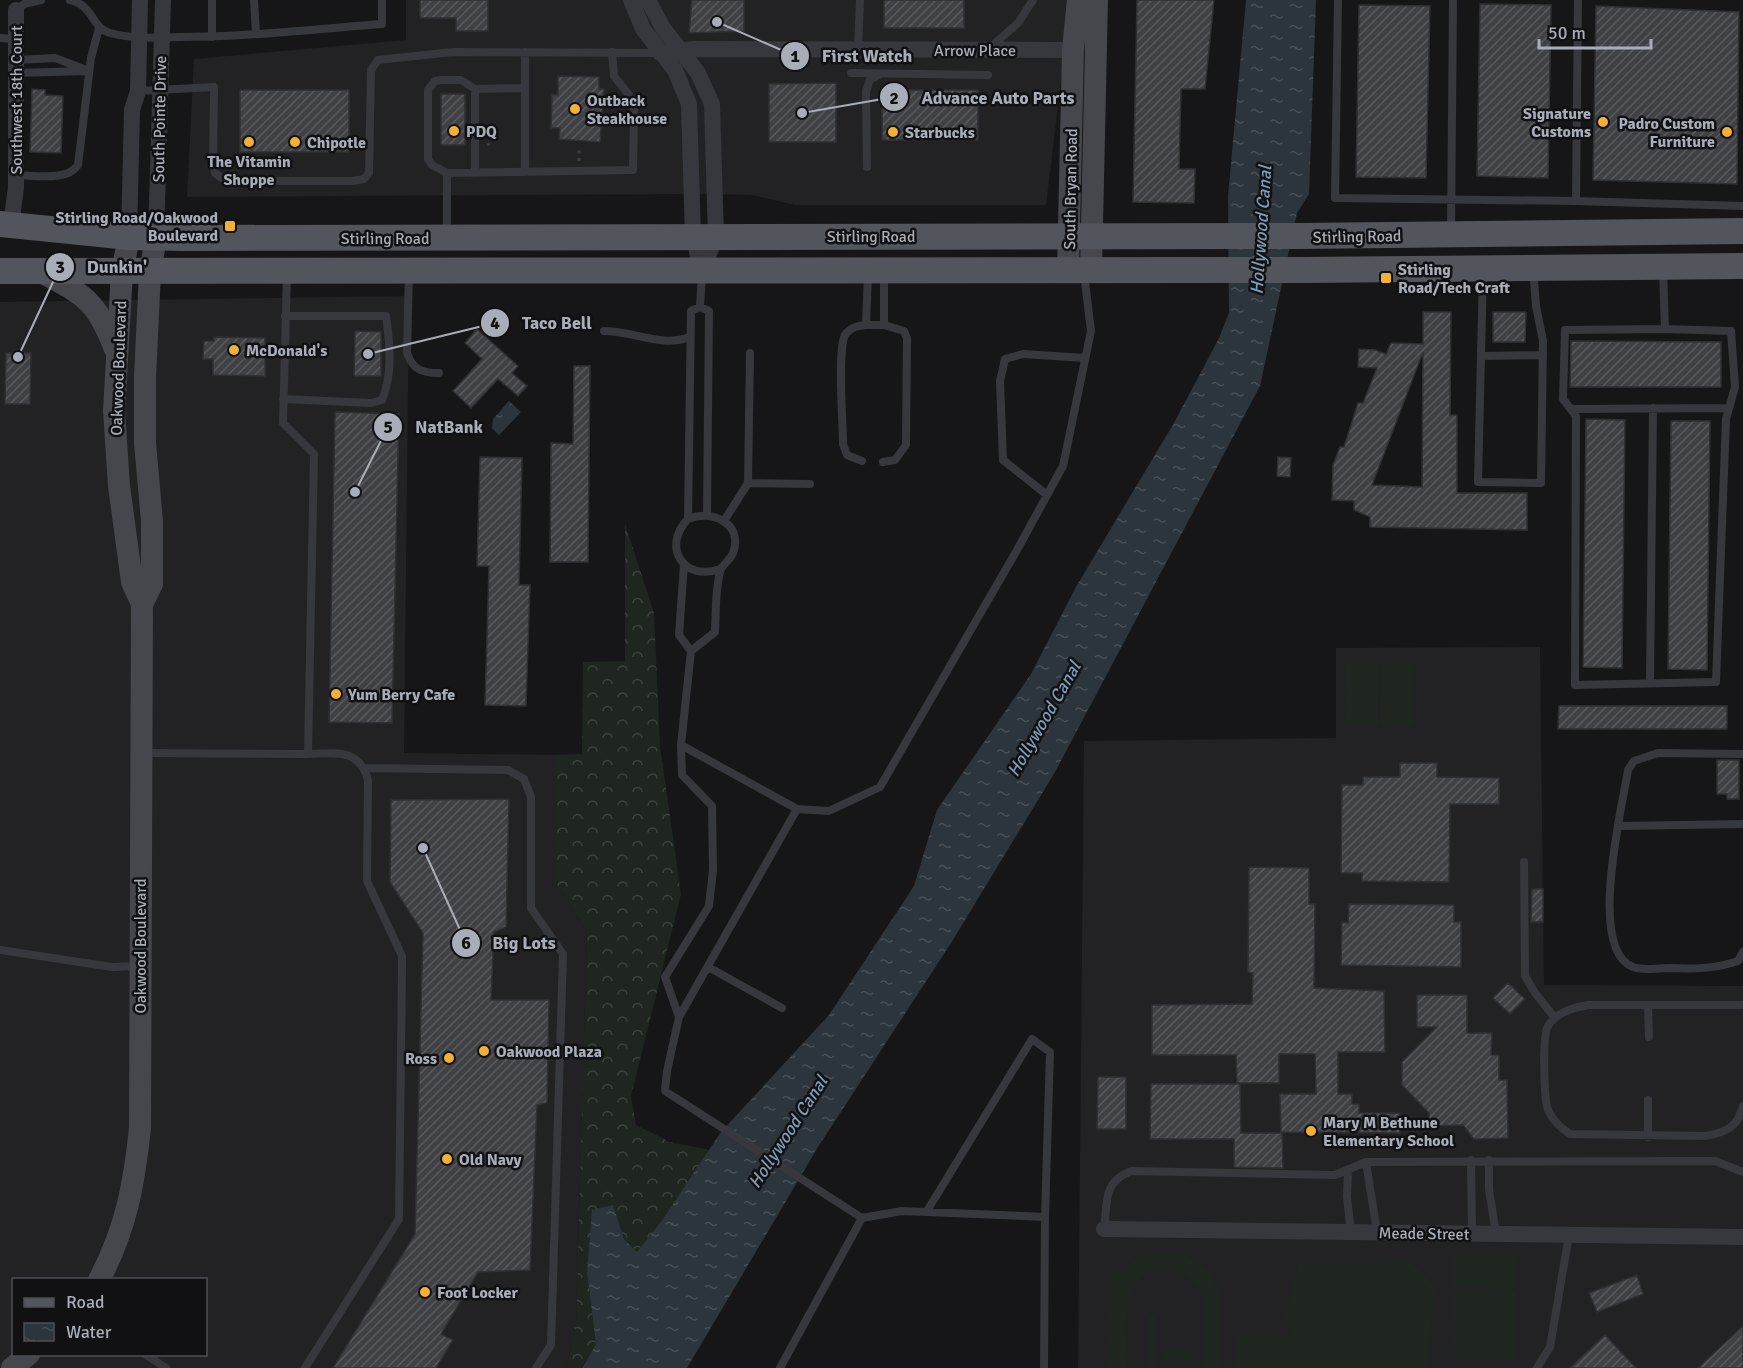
<svg xmlns="http://www.w3.org/2000/svg" width="1743" height="1368" font-family="Signika,sans-serif">
<style>
.built{fill:#222225;fill-rule:evenodd}
.forest{fill:url(#forest-crowns)}
.pitch{fill:#1e261f}
.water{fill:url(#water-ripples)}
.building{fill:url(#building-hatch);stroke:#303034;stroke-width:1.5;fill-rule:evenodd}
.lines{fill:none;stroke-linecap:round;stroke-linejoin:round}
.path{stroke:#3d3f44;stroke-width:3;stroke-dasharray:3 4.5;stroke-linecap:butt}
.lane{stroke:#37383d;stroke-width:8}
.street{stroke:#37383d;stroke-width:16}
.secondary{stroke:#45474d;stroke-width:22}
.primary{stroke:#53555c;stroke-width:26}
.poi-dot{fill:#f2b134;stroke:#111113;stroke-width:2}
.labels{text-anchor:middle;stroke-width:5;stroke-linejoin:round;paint-order:stroke}
.street-label{font-size:16px;fill:#a8adb8;stroke:#111113}
.poi-label{font-size:16px;font-weight:bold;fill:#a8adb8;stroke:#111113;text-anchor:start}
.water-label{font-size:18px;font-style:italic;fill:#7f9bb3;stroke:#111113}
.leader{fill:none;stroke:#a8adb8;stroke-width:2}
.callout-dot{fill:#a8adb8;stroke:#111113;stroke-width:2}
.mark-label{font-size:18px;text-anchor:middle;font-weight:bold;fill:#111}
.callout-label{font-size:18px;text-anchor:middle;font-weight:bold;fill:#a8adb8;stroke:#111113;stroke-width:5;stroke-linejoin:round;paint-order:stroke}
</style>
<defs>
<pattern id="forest-crowns" width="20" height="18" patternUnits="userSpaceOnUse" patternTransform="scale(1.5)"><rect width="20" height="18" fill="#1e261f"/><path d="M2 6a3 3 0 1 1 6 0M12 15a3 3 0 1 1 6 0" fill="none" stroke="#3c433d"/></pattern>
<pattern id="water-ripples" width="26" height="14" patternUnits="userSpaceOnUse" patternTransform="scale(1.5)"><rect width="26" height="14" fill="#2c353c"/><path d="M2 4q2-2 4 0t4 0M15 11q2-2 4 0t4 0" fill="none" stroke="#485056"/></pattern>
<pattern id="building-hatch" width="6" height="6" patternUnits="userSpaceOnUse" patternTransform="scale(1.5)"><rect width="6" height="6" fill="#404145"/><path d="M-1 1l2-2M0 6l6-6M5 7l2-2" fill="none" stroke="#595a5e"/></pattern>
</defs>
<rect width="100%" height="100%" fill="#161618"/>
<path class="built" d="M406,0h665l-25,205h-251l-43,-10 -53,-1 -512,3 7,-138 212,-19z
M409,296l-5,457 152,2v128l31,48 -11,393 -10,44h-566v-1066zM14,1280h192v74h-192z
M1540,647l4,338 199,1v382h-665l6,-627 252,-3v-90z"/>
<path class="forest" d="M625,524l29,89 6,133 21,148 -50,202 5,29 34,17 40,8 -47,69 -26,33 -13,-13 -11,-34 -26,68 9,71 -15,24h-15l10,-44 11,-393 -31,-48v-128l26,-1 1,-92 42,-1z"/>
<path class="pitch" d="M1345,663h34l-1,62h-34z
M1381,663l34,1 -2,62 -34,-1z
M1160,1251c74,4 60,62 60,117h-18c0,-19 5,-52 0,-69 -8,-32 -55,-42 -69,-9 -10,23 -5,54 -5,78h-18l1,-100 12,1 12,-10z
M1455,1255h62v34l-62,-1z
M1411,1262l23,22 -5,84h-193l1,-34 53,1 -5,-23 13,-48z
M1455,1291h62l-1,34h-61z
M1146,1316h11l-3,11v41h-5v-42z
M1455,1326h62l-1,33h-62z
M1174,1347c13,-1 19,5 23,17l-36,-2 6,-13z"/>
<path class="water" d="M1246,0h70l-7,194 -12,19 -37,173 -205,386 -104,171 -133,204 -131,221h-105l14,-24 -9,-71 5,-63 21,-5 11,34 13,13 26,-33 58,-87 108,-117 85,-129 23,-76 94,-136 45,-87 98,-164 45,-85 10,-25 -1,-117z
M509,401l12,11 -22,23 -7,-7 1,-9z"/>
<path class="building" d="M420,0h68v31h-32v-13h-36z
M692,0h52v31l-55,2z
M884,0h80v28h-80z
M1137,0h77l-9,89h-24l-2,80h16l-1,34 -61,-1z
M1480,4l71,1 -3,173 -71,-2z
M1359,5l71,1 -4,172 -70,-1z
M1596,6l143,6 -2,172 -144,-4z
M558,76l41,1v12h5l-4,53 -41,-3 1,-11h-9l1,-33h6z
M836,83v59h-67v-58z
M32,89l13,1v5l18,1 -2,57 -31,-1z
M240,90h109v62h-109z
M882,90h96v50h-96z
M441,94h24v51h-24z
M1423,312h28l-1,103h7v78h70v37l-157,-3v-10l-16,-7v-9l-22,-1 1,-35 7,-18h4l14,-44h5l14,-35 -19,-1 1,-18 16,1 11,4 5,-11 32,1zM1423,352l-1,135 -50,-2z
M1493,312h33l-1,30h-32z
M477,329l41,37 -6,7 15,13 -9,10 -20,-17 -27,29 -18,-17 29,-32 -17,-16z
M355,331l26,1v44h-27z
M214,337l51,1v38l-52,-1v-16h-10l1,-18h10z
M1571,341l150,1v45h-151z
M6,353h25l-1,51h-25z
M574,366h16l-2,196h-38l1,-119 22,1z
M335,412l64,2 -7,309 -63,-1z
M1586,419l39,1 -3,248 -39,-1z
M1671,421h39l-3,249 -39,-1z
M480,457l42,1 -3,127h11l-4,121 -41,-1 4,-139h-12z
M1278,457l13,1 -1,19 -13,-1z
M1559,706h168v23h-169z
M1717,760h22v39h-12v-5h-10z
M1400,763h37v14l62,1v26h-49l-1,78 -87,-1v-8h-21l1,-88h21v-8h37z
M509,799l-3,128 -12,5 -3,68h58l-2,103 -10,2 -7,165 -52,2 -37,62 12,6 -17,28h-103l82,-134 8,-301 -33,-51 1,-82z
M1249,867l60,1v36h6l-1,84 70,3 1,61h-47v42h14v10h7v9h41v20l-119,-1 -1,-38h36l-1,-40h-36v29h-42l-1,-28h-84v-50l100,-1 1,-31 -5,-1z
M1532,889h11v33h-12z
M1349,904l105,1v17h7v45l-120,-2 1,-43 6,1z
M1508,983l17,16 -15,15 -17,-16z
M1417,995h50v38h25l-1,22h8v25h8l1,58 -34,1 -11,-14 -34,1v-13l-27,-28v-23l35,-35h-20z
M1098,1077h28v52h-29z
M1151,1084h89l1,49h41l1,35 -49,-1v-28h-84z
M1637,1275l6,19 -46,18 -8,-19z
M1743,1326v42h-45z
M1605,1335l31,33h-66z"/>
<g class="lines">
<path class="path" d="M487,145l13,-8
M579,161v-14"/>
<path class="lane" d="M70,0c25,6 20,27 40,33 22,6 47,5 69,4 68,0 136,-8 203,-13v-24
M254,0l2,34
M1338,0l-3,198 241,3 2,-201
M16,10l8,-6 17,-4
M212,37v-37
M0,38l15,1
M991,47l27,-24 15,-23
M858,49l2,-49
M15,60l40,-2 34,13
M16,73l70,-2
M851,73l137,2
M475,89l50,-1
M138,91l76,-4 -1,78 2,8 11,8h127l11,-2 5,-6 2,-103 7,-10 75,-8 207,1
M867,167l-1,-76 4,-11 10,-6
M525,172v-120
M447,173l-15,-8 -4,-6v-69l7,-9 6,-1h20l14,9v84
M16,175c18,0 51,7 62,-10l13,-107 8,-30
M1576,201l167,5
M1451,231l2,-231
M447,234v-61l186,-3 1,-61 -5,-14 -15,-19 -2,-24
M1663,270l2,59 -100,1 -2,69 13,17 -1,269 141,-3 10,-263 9,-32 -4,-56 -66,-2
M1483,271l-5,211 63,1 2,-142 -7,-35 -3,-37
M409,272l-2,81c6,17 15,20 32,20
M700,307l2,-33
M866,325h18
M604,331c30,0 57,17 86,6
M1481,356l62,-1
M283,399l88,4 11,-3c11,-26 8,-56 4,-84h-101
M1571,409l158,-1
M862,461l-15,-6 -4,-11c0,-21 -6,-94 2,-109 5,-8 13,-9 21,-10l2,-51
M883,462l12,-2 11,-15 1,-107 -3,-7 -20,-6v-52
M748,483l62,1
M1047,495l-44,-35 -3,-79 5,-22 18,-5 62,4
M688,519l3,-208 9,-4 9,4 -2,203
M724,521l24,-38 2,-130
M684,564l-5,71 12,16 24,-19c1,-19 0,-41 5,-60 1,-7 10,-11 13,-19 11,-30 -22,-44 -45,-34 -27,28 -4,63 32,50
M691,651l-10,94 116,64 32,2 51,-24 137,-237 46,-84 28,-135 -7,-57
M1650,683l3,-275
M681,745l1,30 30,31 1,64 -4,36 -44,71 14,40 118,-208
M142,753l166,1 6,-300 -31,-31 4,-149
M1743,754l-85,-1 -24,8 -6,9c-6,38 -41,180 5,197 10,4 27,1 37,1 24,1 45,1 68,-7l5,-9
M365,768l143,2 16,9 7,18v111l32,46 -12,391 -15,23
M1619,826l124,-2
M1524,862l1,114 10,17 20,25
M0,950l112,17 27,-1
M708,967l74,41
M1648,1005l1,32
M1743,1005h-155c-16,3 -31,7 -40,21 -6,9 -4,73 0,84 5,11 12,17 22,24l135,2c20,-3 33,-9 38,-30
M679,1017l-12,54 -2,20 197,127 40,-7 143,6 -1,151
M1648,1100v37
M1471,1160l1,73
M1489,1160v29l7,45
M1366,1162l11,70
M1348,1171l-1,26 4,35
M927,1211l105,-172 18,13 -5,165
M1104,1229c4,-28 -2,-46 27,-58l204,4 31,-13 349,-1 28,11
M145,1354l21,14
M305,1368l94,-149 3,-250v-13l-35,-75 1,-101c-8,-32 -34,-27 -60,-26
M780,1368l82,-150
M1537,1368l13,-21 19,-112"/>
<path class="street" d="M631,0l12,29 32,41 14,34 4,133 9,33
M648,0l15,28 35,45 14,31 4,133 -14,33
M660,53l34,-4 379,1
M11,226l5,-39v-177
M129,237l3,-127 6,-19 2,-91
M156,238l7,-238
M1104,1229l639,8"/>
<path class="secondary" d="M1091,270l6,-270
M39,271c46,25 56,27 76,78
M1068,271l5,-221 5,-50
M142,604l10,-20v-63l-7,-78v-66l5,-105 6,-34
M99,1280c27,-51 35,-95 41,-152l2,-524 -10,-22 -13,-96 -5,-75 8,-139 7,-35
M12,1368l17,-14"/>
<path class="primary" d="M0,224l129,13 56,1 1114,-2 444,-5
M0,271l1301,-1 442,-4"/>
</g>
<g class="poi-dot">
<circle cx="575" cy="109" r="6"/>
<circle cx="1603" cy="122" r="6"/>
<circle cx="454" cy="131" r="6"/>
<circle cx="893" cy="132" r="6"/>
<circle cx="1727" cy="132" r="6"/>
<circle cx="249" cy="142" r="6"/>
<circle cx="295" cy="142" r="6"/>
<rect x="224" y="220" width="12" height="12" rx="3"/>
<rect x="1380" y="272" width="12" height="12" rx="3"/>
<circle cx="234" cy="350" r="6"/>
<circle cx="336" cy="694" r="6"/>
<circle cx="484" cy="1051" r="6"/>
<circle cx="449" cy="1058" r="6"/>
<circle cx="1311" cy="1131" r="6"/>
<circle cx="447" cy="1159" r="6"/>
<circle cx="425" cy="1292" r="6"/>
</g>
<g class="labels">
<g class="street-label">
<text x="975" y="56">Arrow Place</text>
<text transform="translate(16 100) rotate(-90)" y="6">Southwest 18th Court</text>
<text transform="translate(159 119) rotate(-89)" y="6">South Pointe Drive</text>
<text transform="translate(1070 189) rotate(-89)" y="6">South Bryan Road</text>
<text x="871" y="242">Stirling Road</text>
<text transform="translate(1357 236) rotate(-1)" y="6">Stirling Road</text>
<text x="385" y="244">Stirling Road</text>
<text transform="translate(118 368) rotate(-88)" y="6">Oakwood Boulevard</text>
<text transform="translate(140 946) rotate(-90)" y="6">Oakwood Boulevard</text>
<text transform="translate(1424 1233) rotate(1)" y="6">Meade Street</text>
</g>
<g class="poi-label">
<text x="587" y="106">Outback<tspan x="587" dy="18">Steakhouse</tspan></text>
<text x="1591" y="119" text-anchor="end">Signature<tspan x="1591" dy="18">Customs</tspan></text>
<text x="1715" y="129" text-anchor="end">Padro Custom<tspan x="1715" dy="18">Furniture</tspan></text>
<text x="466" y="137">PDQ</text>
<text x="905" y="138">Starbucks</text>
<text x="307" y="148">Chipotle</text>
<text x="249" y="167" text-anchor="middle">The Vitamin<tspan x="249" dy="18">Shoppe</tspan></text>
<text x="218" y="223" text-anchor="end">Stirling Road/Oakwood<tspan x="218" dy="18">Boulevard</tspan></text>
<text x="1398" y="275">Stirling<tspan x="1398" dy="18">Road/Tech Craft</tspan></text>
<text x="246" y="356">McDonald's</text>
<text x="348" y="700">Yum Berry Cafe</text>
<text x="496" y="1057">Oakwood Plaza</text>
<text x="437" y="1064" text-anchor="end">Ross</text>
<text x="1323" y="1128">Mary M Bethune<tspan x="1323" dy="18">Elementary School</tspan></text>
<text x="459" y="1165">Old Navy</text>
<text x="437" y="1298">Foot Locker</text>
</g>
<g class="water-label">
<text transform="translate(1261 230) rotate(-86)" y="6">Hollywood Canal</text>
<text transform="translate(1044 719) rotate(-60)" y="6">Hollywood Canal</text>
<text transform="translate(788 1132) rotate(-57)" y="6">Hollywood Canal</text>
</g>
</g>
<path class="leader" d="M717 22L795 56M802 113L894 97M18 357L60 267M368 354L495 323M355 492L388 427M423 848L466 943"/>
<g class="callout-dot">
<circle cx="717" cy="22" r="6"/>
<circle cx="802" cy="113" r="6"/>
<circle cx="18" cy="357" r="6"/>
<circle cx="368" cy="354" r="6"/>
<circle cx="355" cy="492" r="6"/>
<circle cx="423" cy="848" r="6"/>
<circle cx="795" cy="56" r="15"/>
<circle cx="894" cy="97" r="15"/>
<circle cx="60" cy="267" r="15"/>
<circle cx="495" cy="323" r="15"/>
<circle cx="388" cy="427" r="15"/>
<circle cx="466" cy="943" r="15"/>
</g>
<g class="mark-label">
<text x="795" y="62">1</text>
<text x="894" y="104">2</text>
<text x="60" y="273">3</text>
<text x="495" y="329">4</text>
<text x="388" y="433">5</text>
<text x="466" y="949">6</text>
</g>
<g class="callout-label">
<text x="867" y="62">First Watch</text>
<text x="998" y="104">Advance Auto Parts</text>
<text x="117" y="273">Dunkin'</text>
<text x="557" y="329">Taco Bell</text>
<text x="449" y="433">NatBank</text>
<text x="524" y="949">Big Lots</text>
</g>
<rect x="12" y="1278" width="195" height="78" fill="#111113" stroke="#4d4f55" stroke-width="1.5"/>
<rect x="24" y="1298" width="30" height="9" fill="#53555c" stroke="#4d4f55" stroke-width="1.5"/>
<text x="66" y="1308" font-size="18" fill="#a8adb8">Road</text>
<rect x="24" y="1323" width="30" height="18" fill="url(#water-ripples)" stroke="#4d4f55" stroke-width="1.5"/>
<text x="66" y="1338" font-size="18" fill="#a8adb8">Water</text>
<path d="M1539 39v9h112v-9" fill="none" stroke="#a8adb8" stroke-width="3"/>
<text x="1548" y="39" font-size="18" fill="#a8adb8" stroke="#111113" stroke-width="4.5" paint-order="stroke">50 m</text>
</svg>
